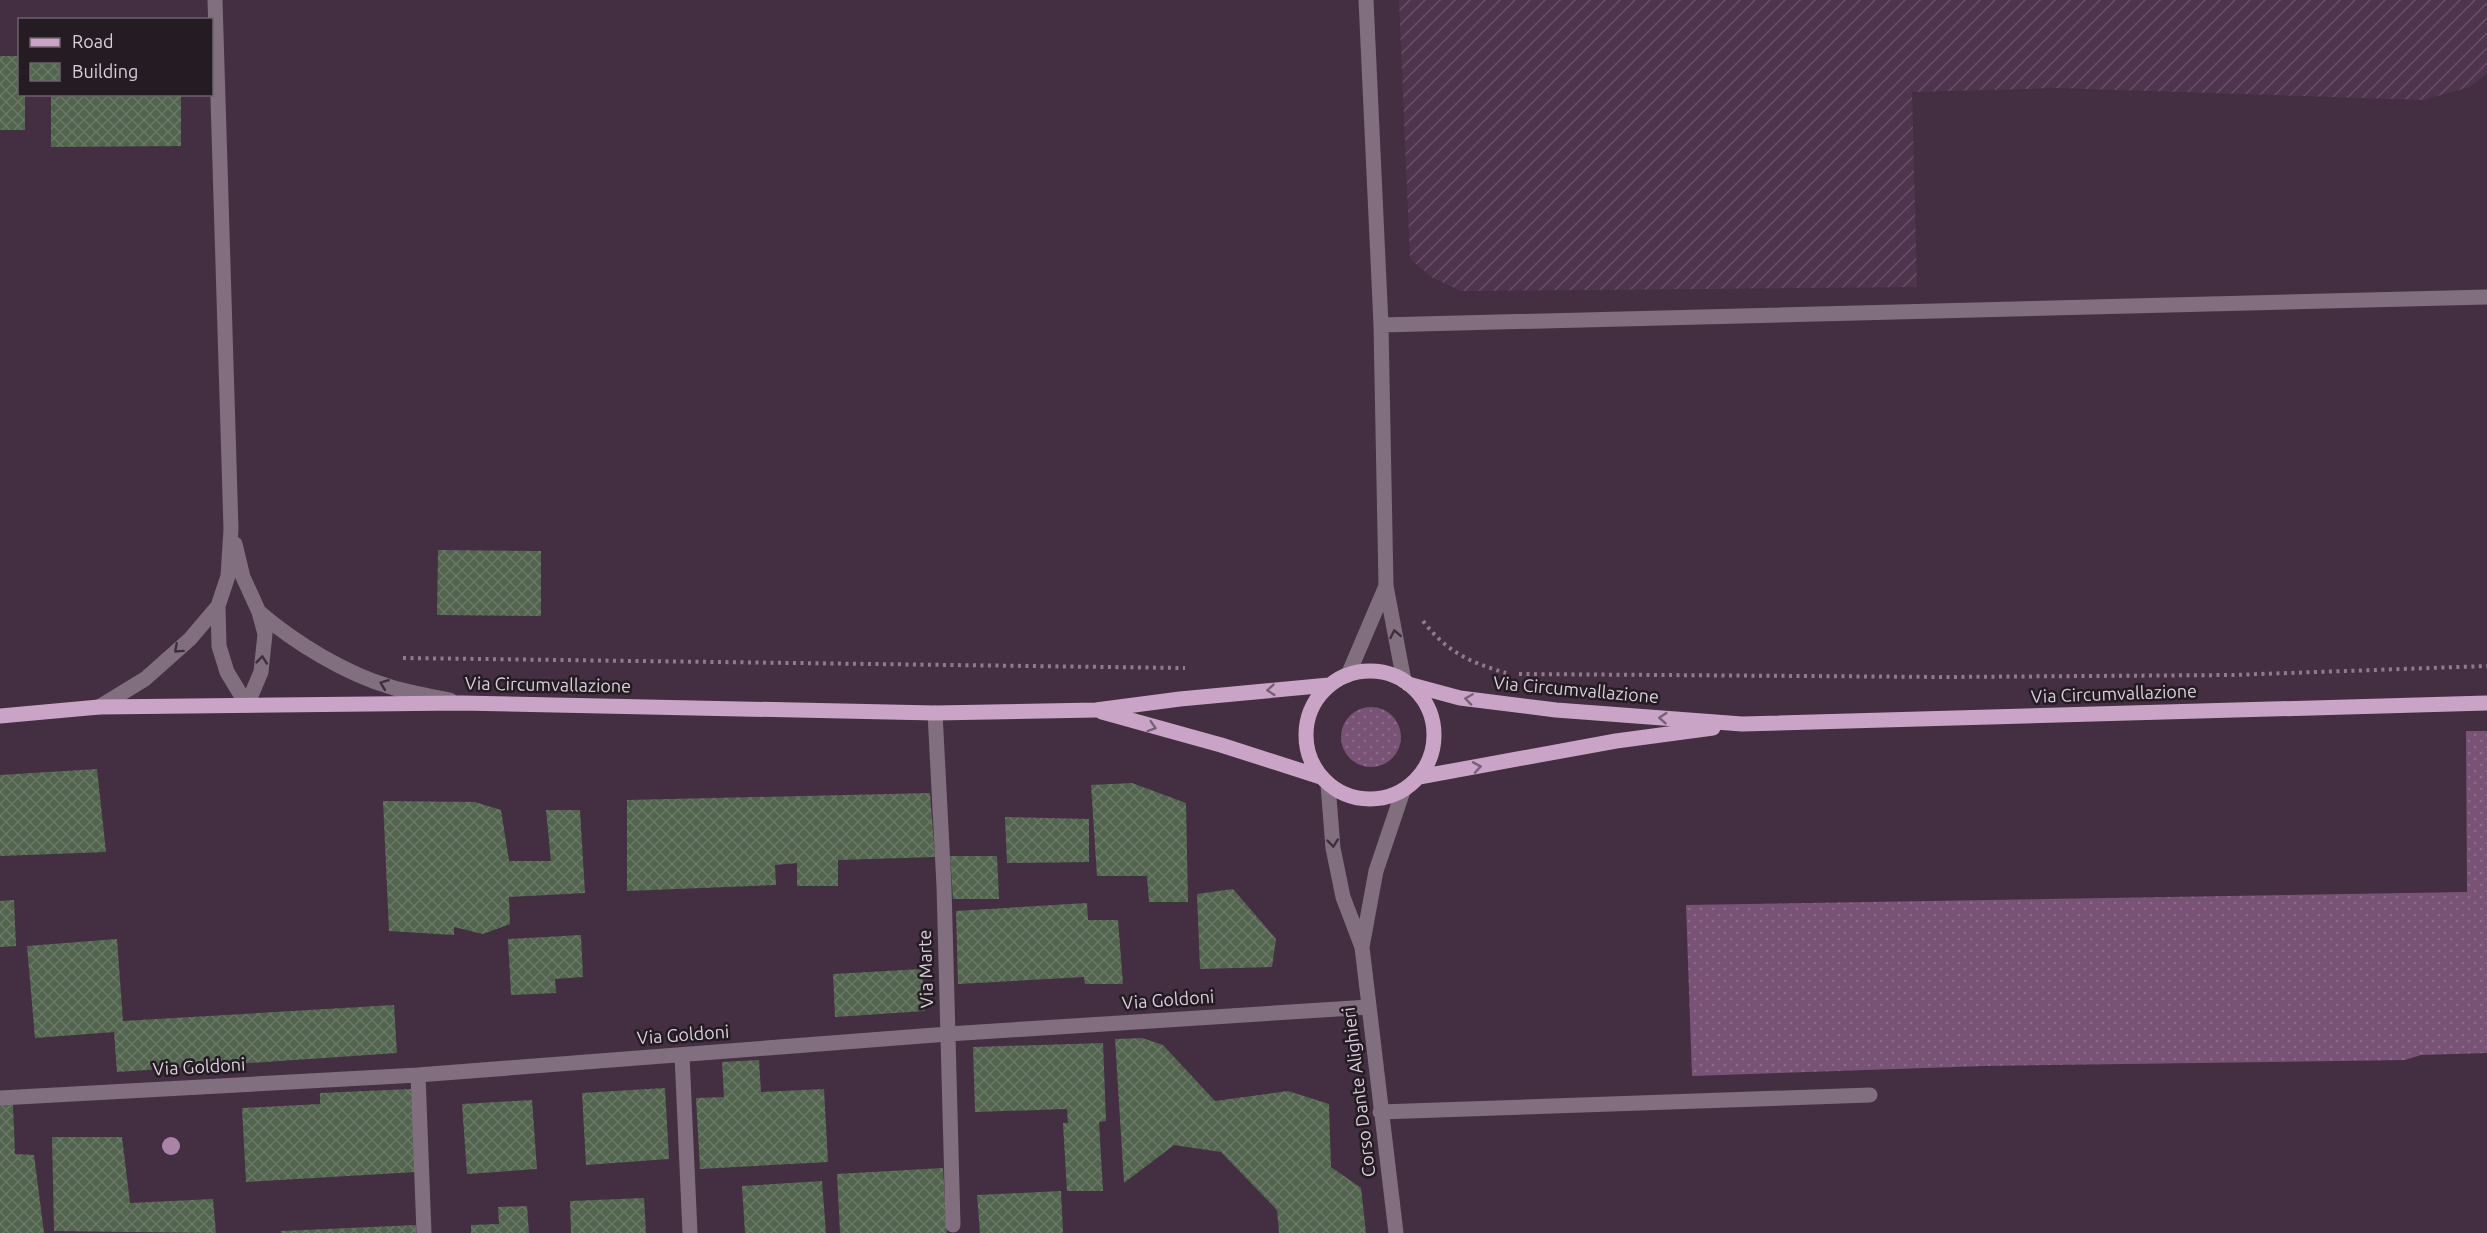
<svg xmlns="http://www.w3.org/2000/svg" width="2487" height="1233" font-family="Ubuntu,sans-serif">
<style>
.industrial{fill:url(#industrial-furrows)}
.grass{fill:url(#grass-dots)}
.building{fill:url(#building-cross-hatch)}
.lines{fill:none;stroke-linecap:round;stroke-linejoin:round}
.path{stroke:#8d7c8b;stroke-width:4;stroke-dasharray:3 4.5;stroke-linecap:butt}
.minor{stroke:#816e7f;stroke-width:15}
.major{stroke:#c9a4c6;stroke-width:15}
.tree{fill:#aa84a7}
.oneway{stroke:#3b303a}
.oneway2{stroke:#766074}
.labels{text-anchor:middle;stroke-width:5;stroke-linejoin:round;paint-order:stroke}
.street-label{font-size:18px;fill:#dbcfda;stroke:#241b23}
</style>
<defs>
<pattern id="industrial-furrows" width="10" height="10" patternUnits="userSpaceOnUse" patternTransform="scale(1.5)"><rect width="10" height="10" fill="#4e354d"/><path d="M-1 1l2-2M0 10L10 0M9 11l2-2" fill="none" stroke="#675166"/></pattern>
<pattern id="grass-dots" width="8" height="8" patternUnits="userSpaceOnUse" patternTransform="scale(1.5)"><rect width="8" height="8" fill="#785376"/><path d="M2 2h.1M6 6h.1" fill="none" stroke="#8b6b89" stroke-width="1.8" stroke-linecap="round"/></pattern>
<pattern id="building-cross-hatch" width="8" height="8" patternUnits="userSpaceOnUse" patternTransform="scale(1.5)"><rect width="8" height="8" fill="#52644e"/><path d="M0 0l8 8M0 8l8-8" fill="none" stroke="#6a7967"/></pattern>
</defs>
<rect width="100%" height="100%" fill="#432f41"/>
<path class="industrial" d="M1399,0h1088v73l-17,14 -47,13 -366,-12 -145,4 5,195 -456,4 -28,-13 -23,-19z"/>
<path class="grass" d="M1341 737a30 30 0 1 1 60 0a30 30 0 1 1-60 0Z
M2466,731h21v322l-66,2 -16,5 -421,6 -292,10 -6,-171 781,-13z"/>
<path class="building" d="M0,56h20v38h5v36h-25z
M51,94h130v52l-130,1z
M438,550l103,1v65l-104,-1z
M97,769l9,83 -106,4v-81z
M1132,783l54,20 2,99h-39l-2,-26h-50l-6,-91z
M930,793l5,64 -97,3v26h-41v-23l-22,2 1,20 -149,6v-91z
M383,801l92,1 26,8 8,51h42l-5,-51h34l5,83 -76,4 1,27 -27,10 -29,-7v8l-65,-4z
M1005,817l84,2v43l-82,1z
M950,856h47l2,43h-46z
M1233,889l43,50 -4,28 -72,2 -3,-75z
M14,900l2,46 -16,1v-46z
M1087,903l1,17h30l5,64h-38l-1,-7 -126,7 -2,-73z
M581,935l2,42 -28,2 1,14 -45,2 -3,-56z
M117,939l6,82 271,-16 3,48 -280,19 -3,-40 -79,6 -8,-92z
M922,969l3,42 -90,6 -2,-43z
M1142,1038l21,7 52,56 73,-10 41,13 2,63 30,21 5,45h-87l-2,-23 -56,-58 -47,-7 -50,38 -9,-144z
M1103,1043l3,78 -7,1 4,69h-36l-4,-68h5l-1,-14 -92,3 -2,-65z
M759,1060l2,32 63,-3 4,73 -128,7 -4,-71 28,-1 -2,-35z
M665,1088l4,71 -83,6 -4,-72z
M411,1089l5,83 -170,10 -4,-74 78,-4v-11z
M532,1100l5,69 -70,5 -5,-70z
M0,1105h13l2,49 19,1 10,78h-44z
M52,1137h70l8,66 83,-4 3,34 -162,-2z
M943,1168l4,65h-107l-3,-59z
M822,1181l4,52h-81l-3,-47z
M1061,1191l2,42h-83l-3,-38z
M644,1198l2,35h-75l-1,-32z
M527,1206l2,27h-58v-8l28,-1 -1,-17z
M416,1225v8h-135v-2z"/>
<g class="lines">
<path class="path" d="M1423,621c24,31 46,41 83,52
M403,658l782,10
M1519,674l425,3 288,-2 255,-9"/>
<path class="minor" d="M215,0l16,529 -3,47 -10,30 1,40 8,26 20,33
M1366,0l15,325 5,261 18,95
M1381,325l1106,-28
M235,544l8,33 16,35 6,22 -4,38 -14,33
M259,612c36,31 87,62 132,75 19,6 39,9 59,13
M1348,675l38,-89
M99,707l46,-28 45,-40 28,-33
M935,713l9,173 9,339
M1328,785l5,63 10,49 19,50 34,286
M1362,947l14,-76 27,-80
M682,1055l8,178
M418,1075l6,158
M0,1098l418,-23 530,-41 421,-27
M1380,1112l490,-17"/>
<path class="major" d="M1306 735a64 64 0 1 1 128 0a64 64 0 1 1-128 0Z
M1408,684l52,14 96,12 186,14 745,-21
M1102,712l119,33 100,32
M0,716l99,-9 362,-4 474,10 161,-3 84,-11 149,-14
M1419,777l197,-36 97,-13"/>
</g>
<circle class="tree" cx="171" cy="1146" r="9"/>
<defs><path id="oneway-chevron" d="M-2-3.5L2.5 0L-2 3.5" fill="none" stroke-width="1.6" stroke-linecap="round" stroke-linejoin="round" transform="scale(1.5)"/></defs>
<g class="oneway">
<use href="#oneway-chevron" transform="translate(1395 634) rotate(-101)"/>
<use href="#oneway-chevron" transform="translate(178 649) rotate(138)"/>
<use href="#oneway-chevron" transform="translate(262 660) rotate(-84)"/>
<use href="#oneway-chevron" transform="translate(384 684) rotate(-159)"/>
<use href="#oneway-chevron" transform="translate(1333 843) rotate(84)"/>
</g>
<g class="oneway2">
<use href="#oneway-chevron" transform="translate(1271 690) rotate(175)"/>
<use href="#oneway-chevron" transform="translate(1469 699) rotate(-172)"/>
<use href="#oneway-chevron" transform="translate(1663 718) rotate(-176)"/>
<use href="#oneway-chevron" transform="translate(1152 727) rotate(17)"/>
<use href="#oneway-chevron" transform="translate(1477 767) rotate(-10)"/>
</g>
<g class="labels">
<g class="street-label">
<text transform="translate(548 685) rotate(1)" y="6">Via Circumvallazione</text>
<text transform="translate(1576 690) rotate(5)" y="6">Via Circumvallazione</text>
<text transform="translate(2114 694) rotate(-2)" y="6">Via Circumvallazione</text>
<text transform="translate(926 969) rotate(-92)" y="6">Via Marte</text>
<text transform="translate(1168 1000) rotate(-4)" y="6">Via Goldoni</text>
<text transform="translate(683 1035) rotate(-4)" y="6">Via Goldoni</text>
<text transform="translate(199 1067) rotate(-3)" y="6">Via Goldoni</text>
<text transform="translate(1359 1092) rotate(-97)" y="6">Corso Dante Alighieri</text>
</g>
</g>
<rect x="18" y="18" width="195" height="78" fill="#241b23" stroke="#6d636c" stroke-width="1.5"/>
<rect x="30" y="38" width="30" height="9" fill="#c9a4c6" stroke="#6d636c" stroke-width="1.5"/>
<text x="72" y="48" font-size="18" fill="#dbcfda">Road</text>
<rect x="30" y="63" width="30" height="18" fill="url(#building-cross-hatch)" stroke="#6d636c" stroke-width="1.5"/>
<text x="72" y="78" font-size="18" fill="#dbcfda">Building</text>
</svg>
